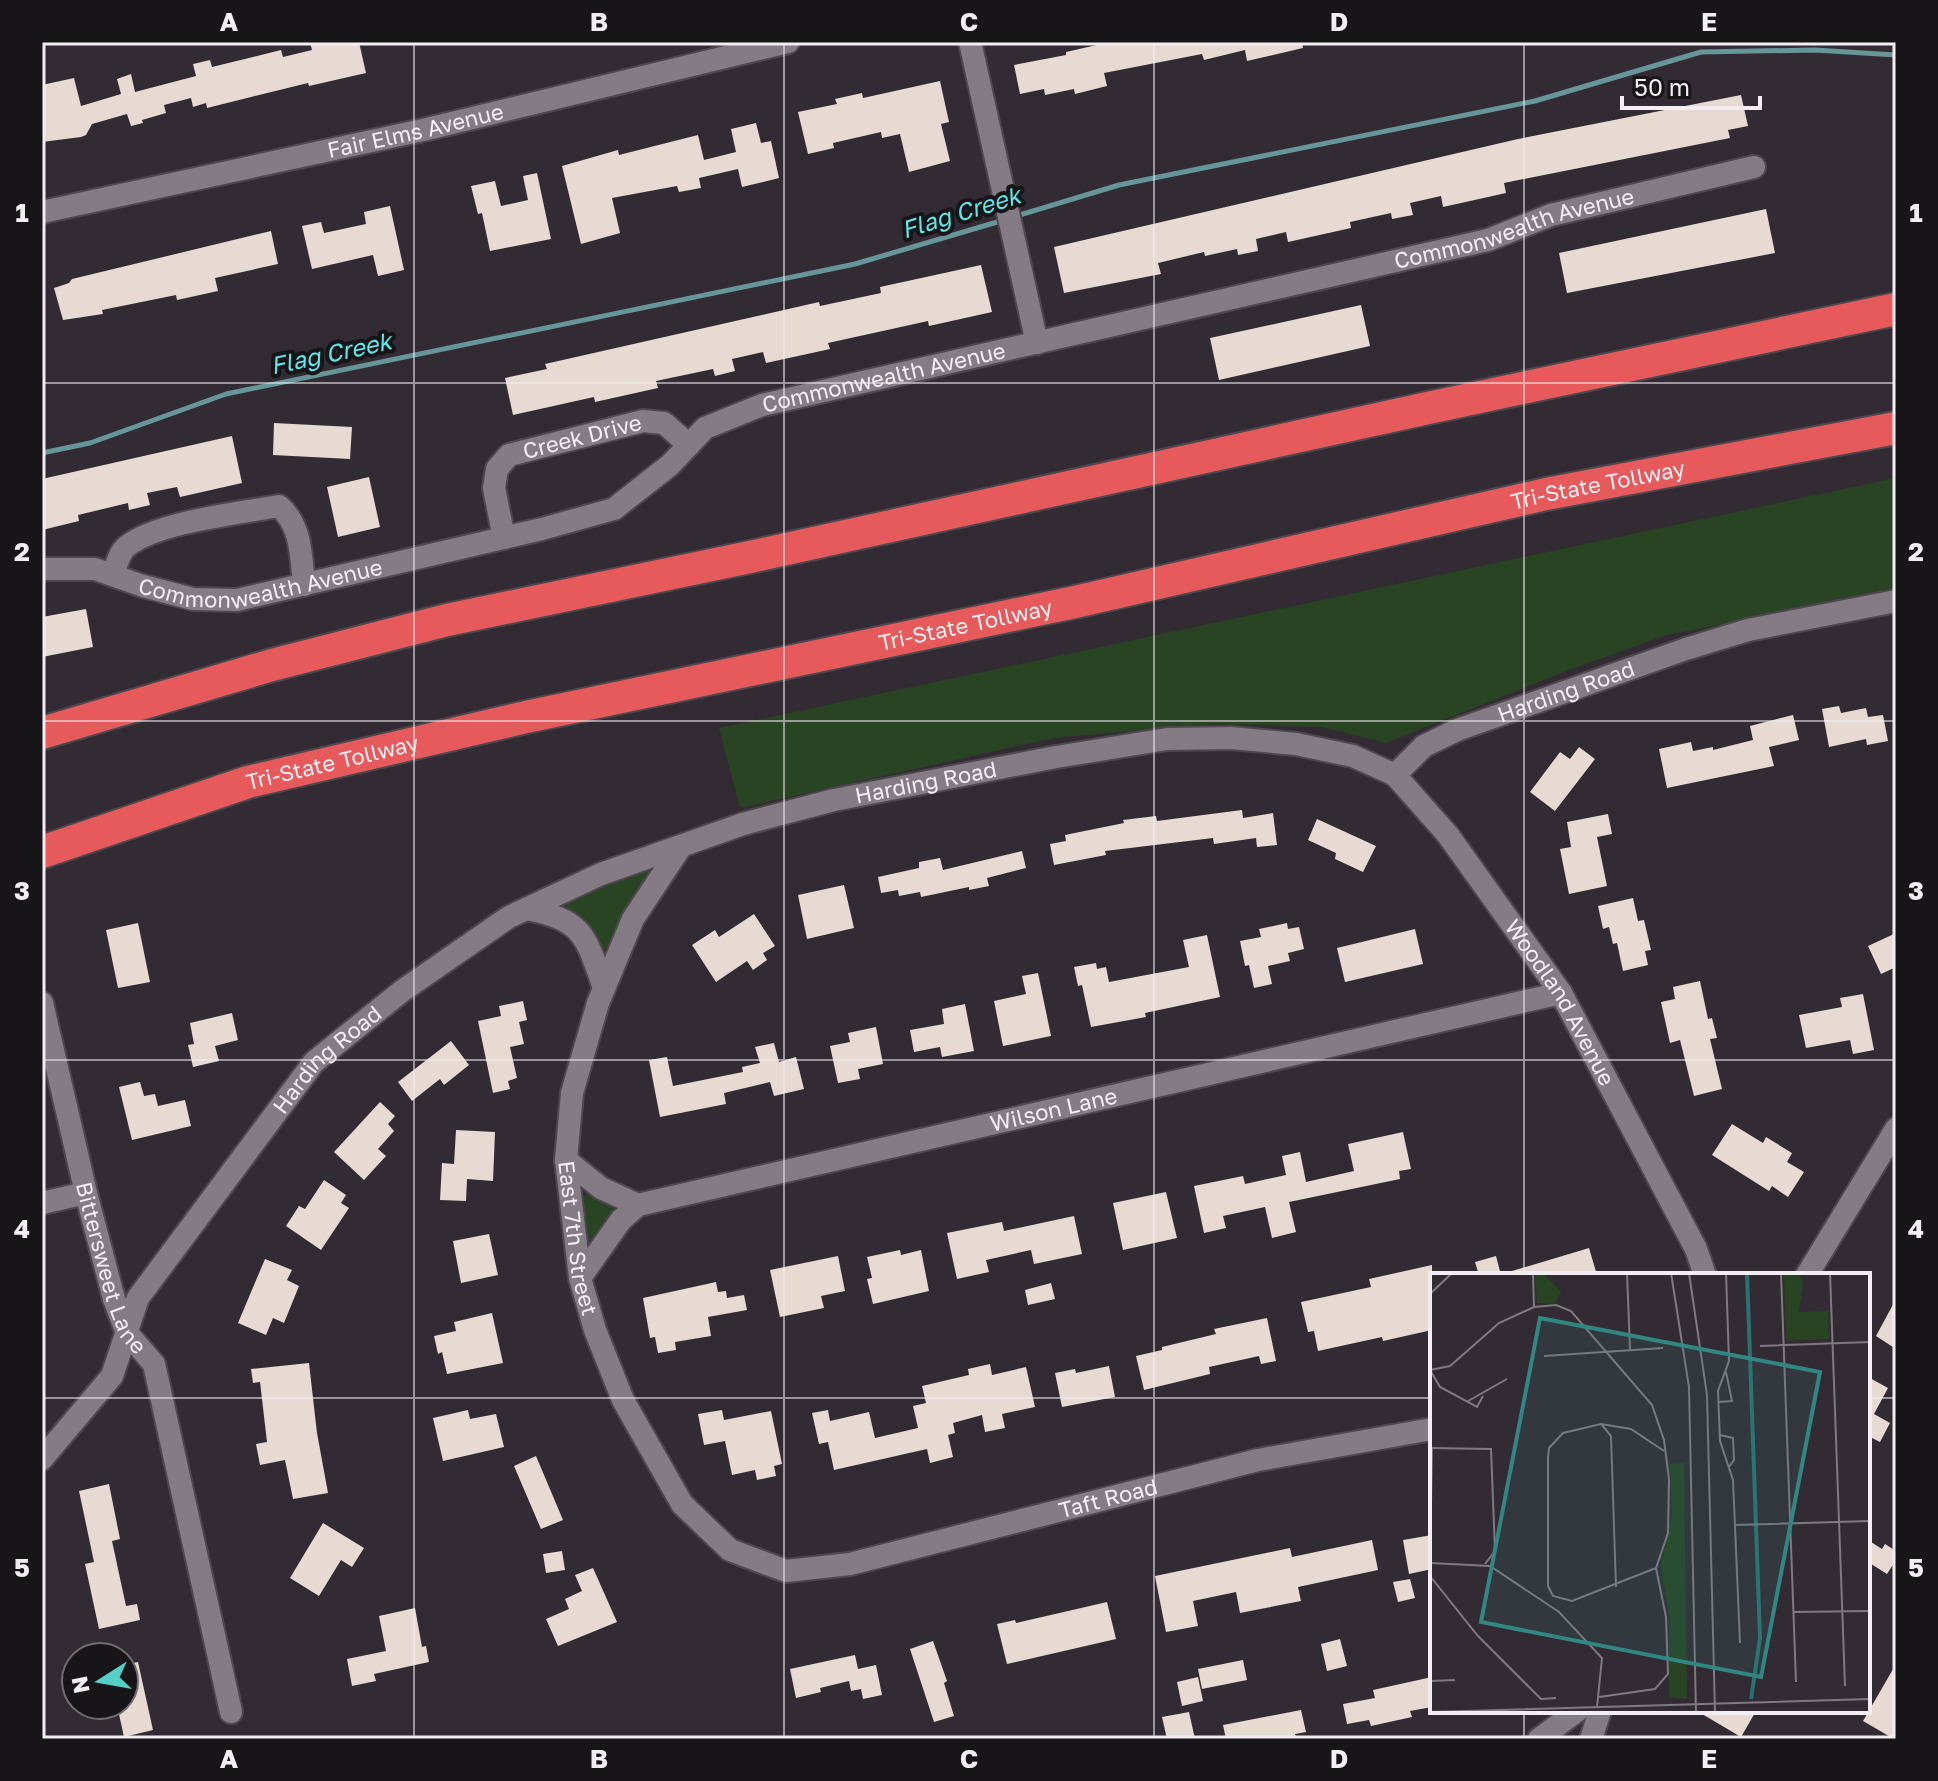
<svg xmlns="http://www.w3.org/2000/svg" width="1938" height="1781" font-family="'Golos Text',sans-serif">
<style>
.green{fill:#284423}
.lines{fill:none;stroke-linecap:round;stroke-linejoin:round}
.stream{stroke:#669699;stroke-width:5}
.building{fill:#e6dad3}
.minor-casing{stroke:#4e484e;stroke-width:26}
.highway-casing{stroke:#4e484e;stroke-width:36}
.minor{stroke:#847b84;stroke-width:22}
.highway{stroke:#e65a5b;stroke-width:32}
.grid{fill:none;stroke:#f3eef3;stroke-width:2;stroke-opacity:0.55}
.labels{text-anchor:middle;stroke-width:8;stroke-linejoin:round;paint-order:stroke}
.street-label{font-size:22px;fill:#f3eef3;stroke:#181518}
.water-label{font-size:24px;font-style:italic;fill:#5fe6e8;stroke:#181518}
.inset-river{fill:none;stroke:#2a7172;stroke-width:4}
.inset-road{fill:none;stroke:#807980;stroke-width:2}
.view{fill:#318882;fill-opacity:0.15;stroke:#318882;stroke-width:4}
.inset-edge{fill:none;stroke:#f3eef3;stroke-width:4}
.neatline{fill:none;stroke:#f3eef3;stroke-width:3}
.grid-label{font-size:26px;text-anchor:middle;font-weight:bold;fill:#f3eef3}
</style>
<rect width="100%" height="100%" fill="#332b33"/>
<path class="green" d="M1896,478v113l-229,44 -93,33 -188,75 -64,-16 -109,-3 -159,14 -314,70 -21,-80z
M653,865l3,2 -46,82 -7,1c-8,-20 -34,-35 -37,-45l22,-13z
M589,1193l7,2 16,11 1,7 -29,37 -3,-50z"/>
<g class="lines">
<path class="stream" d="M1013,217l106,-32 416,-84 166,-49 114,-2 81,5
M42,453l48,-10 136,-49 629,-130 149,-44"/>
</g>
<path class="building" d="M310,42h49l7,31 -57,13 -1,-3 -101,25 -1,-5 -13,4 -2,-9 -27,7 2,8 -24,7 1,3 -12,3 -4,-12 -35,10 -6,11 -5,2 -39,5v-57l32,-7 7,28 40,-12 -4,-15 14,-5 4,18 61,-16 -3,-12 17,-4 2,7 69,-17 2,7 29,-7z
M1110,42h192l1,6 -56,13 -2,-11 -41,10 -2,-6 -98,19 3,13 -32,8 -1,-5 -29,6 -1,-6 -24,5 -6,-29 52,-10v-3z
M940,81l9,41 -8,2 9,37 -41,11 -9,-38 -18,4 -1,-6 -48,11 1,5 -26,6 -10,-42 39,-8 -2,-5 27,-6 1,5z
M1741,95l7,31 -20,4 2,8 -226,45 2,10 -63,14 -2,-11 -31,7 3,12 -21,4 -1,-6 -41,9 1,6 -63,14 -2,-10 -30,7 2,12 -20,4 -1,-6 -32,7 -1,-4 -46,11 3,11 -97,19 -10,-46 464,-108z
M756,123l5,20 10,-2 8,37 -37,9 -4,-18 -39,9 2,10 -22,4 -2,-6 -65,12 8,35 -39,11 -19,-78 56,-16 1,5 79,-20 6,25 32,-8 -5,-23z
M537,173l14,66 -61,12 -8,-38 -4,1 -7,-28 24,-5 6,25 27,-6 -5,-24z
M390,206l14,64 -26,6 -5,-21 -61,14 -10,-43 19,-4 3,11 42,-9 -2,-12z
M1766,209l9,44 -208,40 -8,-40z
M271,231l7,33 -63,14 3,13 -41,9 -1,-5 -74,15 1,4 -40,6 -9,-32 15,-5 3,-4z
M981,265l11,47 -63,14 -1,-5 -100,22 2,6 -64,14 -3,-11 -31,7 3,12 -20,5 -2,-7 -57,12 2,7 -63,14 -1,-5 -81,18 -8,-37 42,-9 -2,-5 274,-62 1,4 61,-13 -1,-6z
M1361,305l9,41 -151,34 -9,-42z
M274,423l78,4 -2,32 -77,-4z
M232,436l10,47 -62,14 -3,-10 -30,6 3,12 -21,5 -1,-7 -50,12 1,6 -37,9v-51z
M369,477l11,50 -42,10 -11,-50z
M86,609l7,38 -51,10v-40z
M1839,706l2,7 25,-5 2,9 15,-2 5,26 -21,4 -1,-6 -37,8 -7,-38z
M1793,715l6,25 -30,7 5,19 -107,22 -8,-39 32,-7 2,9 20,-4v3l40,-10 -3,-14z
M1579,747l16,12 -40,52 -25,-19 30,-40 10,7z
M1242,810l1,8 30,-5 4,32 -20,2 -1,-9 -42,6 -1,-6 -108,13 1,4 -52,10 -4,-21 16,-3 -1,-6 59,-12 -1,-3 33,-4 1,5z
M1608,814l4,20 -15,3 10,49 -38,8 -9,-45 11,-2 -4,-25z
M1317,819l59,27 -13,26 -28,-13 1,-6 -28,-13z
M1022,851l4,17 -39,10 2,8 -20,4v-3l-48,10 -1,-5 -21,4 -1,-6 -17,3 -3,-16 41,-9v-6l21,-4 3,12z
M844,885l10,43 -47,11 -9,-44z
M1633,898l5,23 6,-1 7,30 -6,1 3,14 -25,6 -6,-28 -4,1 -4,-17 -6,2 -5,-23z
M754,914l21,32 -12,7 4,7 -14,10 -6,-9 -31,21 -24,-37 23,-15 4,7z
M138,923l12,59 -32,6 -12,-58z
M1287,923l1,6 11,-2 5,22 -16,4 2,8 -22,5 4,18 -18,4 -5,-23 -4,1 -5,-25 21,-4 -2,-8z
M1415,929l8,35 -78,18 -8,-34z
M1896,933v34l-15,7 -13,-28z
M1207,935l13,62 -75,16 1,4 -55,10 -9,-42 -4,1 -4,-19 22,-4 1,6 9,-2 3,15 80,-15 -6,-27z
M1038,973l13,63 -48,10 -9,-45 32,-7 -4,-18z
M1700,981l8,38 4,-1 5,20 -7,1 12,50 -28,7 -14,-56 -10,3 -9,-41 14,-3 -2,-12z
M1863,994l11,56 -21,4 -3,-14 -44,8 -7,-33 43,-8 -2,-9z
M523,1001l4,19 -8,2 5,22 -14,3 7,31 -9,3 2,8 -17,4 -15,-72 23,-5 -2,-10z
M965,1004l9,47 -32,6 -2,-10 -26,5 -4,-22 34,-6 -2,-15z
M232,1013l6,27 -23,6 4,15 -26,6 -5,-22 6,-1 -4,-21z
M876,1027l7,37 -25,5 2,10 -22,4 -8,-37 20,-4 -2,-9z
M451,1041l18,24 -25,20 -4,-6 -28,22 -14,-19z
M774,1043l5,19 17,-5 8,32 -30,7 -4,-14 -46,11 2,11 -66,13 -11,-57 18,-3 6,29 70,-14 -1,-5 18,-4 -5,-16z
M140,1082l4,14 11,-2 3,12 27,-6 6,26 -59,14 -13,-53z
M380,1102l15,14 -7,8 6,7 -16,18 8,7 -22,24 -30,-28z
M1732,1124l31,19 3,-6 26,16 -5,9 17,10 -16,25 -16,-11 -3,5 -57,-36z
M456,1130l39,2 -2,49 -26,-2 -1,22 -26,-1 2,-37 12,1z
M1403,1132l8,37 -12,2 1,8 -111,23 7,30 -24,6 -7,-31 -42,9 3,12 -22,5 -10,-47 49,-10 2,8 41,-9 -4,-19 18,-4 6,30 48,-11 -6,-27z
M324,1180l22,15 -5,8 8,5 -28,42 -35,-24 13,-20 6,3z
M1166,1192l11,46 -54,12 -10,-47z
M1074,1216l8,38 -48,10 -3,-14 -45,10 3,12 -32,7 -10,-46 55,-11 2,9z
M489,1234l9,41 -37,8 -8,-42z
M1589,1248l8,27h-85v-4z
M900,1250l1,5 20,-5 8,41 -56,13 -6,-25 5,-1 -5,-21z
M838,1256l7,35 -24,5 3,12 -44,9 -10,-47z
M1496,1256l5,19h-22l-4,-13z
M265,1259l27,11 -5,10 12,6 -15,37 -11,-5 -7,17 -28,-12z
M1432,1265v65l-49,11 -1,-4 -64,14 -4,-20 -6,1 -7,-30 70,-15 -2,-8z
M716,1282l2,10 8,-1 1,7 17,-3 3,15 -39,7 3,19 -36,6 1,8 -18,3 -3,-16 -5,1 -7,-40z
M1051,1283l4,16 -27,6 -3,-15z
M1896,1299v50l-20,-13z
M492,1313l11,50 -56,11 -5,-22 -4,2 -4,-18 22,-5 -2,-9z
M1267,1318l9,43 -15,3 -2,-8 -50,11 1,7 -66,16 -8,-34 26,-6v-3l54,-13 -2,-5z
M309,1363l8,70 11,60 -35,6 -8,-39 -25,5 -4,-21 11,-2 -7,-60 -7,1 -2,-14z
M990,1364l2,11 34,-8 9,40 -33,7 3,14 -20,4 -3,-17 -29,8 2,10 -7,2 5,22 -23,6 -3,-14 -93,21 -6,-28 -9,2 -7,-31 16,-3 2,11 39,-9 6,26 43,-10 -5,-22 13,-3 -4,-17 47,-11 -1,-6z
M1109,1366l6,31 -53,10 -7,-34 20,-4 1,4z
M1868,1377l20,11 -14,26 16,9 -10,19 -12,-6z
M468,1410l2,9 26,-5 8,33 -61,14 -10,-43z
M722,1410l2,10 47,-9 11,53 -8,2 2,10 -19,4 -2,-10 -23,5 -7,-34 -21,4 -6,-31z
M536,1456l27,64 -22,9 -27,-63z
M109,1484l11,55 -8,2 14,65 11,-2 3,16 -41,9 -14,-65 9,-2 -15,-71z
M323,1523l41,25 -12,19 -11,-7 -22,36 -29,-18z
M1432,1535v34l-23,5 -6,-34z
M1372,1540l6,30 -80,17 3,14 -61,12 -4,-21 -43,9 5,25 -32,6 -11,-56 135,-28 2,9z
M1868,1540l14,9 3,-5 11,7v9l-9,14 -19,-12z
M562,1551l3,19 -19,3 -3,-19z
M593,1568l24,54 -59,24 -12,-27 23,-10 -4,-10 17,-8 -7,-16z
M1410,1579l5,19 -17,4 -5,-20z
M1107,1602l9,37 -109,25 -10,-40 18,-4 1,3z
M415,1608l7,39 4,-1 3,16 -55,12 2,7 -24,5 -5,-27 39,-8 -7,-35z
M1340,1639l7,27 -20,5 -6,-27z
M933,1641l14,40 -3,2 10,33 -20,6 -24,-73z
M855,1655l3,14 18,-4 6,30 -19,4 -2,-10 -10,2 -2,-10 -29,7 1,4 -25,6 -6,-29z
M1243,1660l4,20 -45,9 -4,-20z
M138,1662l15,68 -29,7 -7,-32h7v-40z
M1896,1664v75h-2l-31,-18z
M1198,1677l5,24 -21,5 -5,-24z
M1432,1677v30l-22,4 2,6 -41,9 -2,-6 -22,4 -4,-20 32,-6 -2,-8z
M1301,1710l5,22 -11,2 2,5h-71l-3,-14z
M1697,1711h59l-15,26z
M1189,1712l6,27h-28l-5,-22z"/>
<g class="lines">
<g class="minor-casing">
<g id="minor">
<path d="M970,42l67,301"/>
<path id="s1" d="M42,212l381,-82 365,-88"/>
<path id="s2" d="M504,538l-10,-50 3,-19 12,-14 134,-34 21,2 25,22"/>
<path id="s3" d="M42,569h53l48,17 50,13 44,1 305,-71 72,-20 56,-44 35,-37 57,-23 726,-165 63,-25 203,-48"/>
<path d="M113,575c3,-9 6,-22 13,-28 30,-25 114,-34 153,-41 23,20 22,51 25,79"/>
<path id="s4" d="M1395,775l53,60 113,158 135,256 9,26"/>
<path id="s5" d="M680,848l-47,71 -35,84 -26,90 -6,67 14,118 15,52 28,70 59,104 48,46 56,21 64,-7 408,-104 174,-31"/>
<path d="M526,909c58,11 59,26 78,79"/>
<path id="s6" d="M42,1003l44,190 28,106 13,34 27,31 77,348"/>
<path d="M566,1160l35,28 37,17"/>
<path d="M42,1203l44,-10"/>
<path d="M1807,1275l89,-146"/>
<path id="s7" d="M580,1278l41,-58 17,-15 923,-212"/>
<path id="s8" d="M42,1459l70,-83 26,-78 176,-236 88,-71 107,-74 92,-43 142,-50 91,-24 222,-43 111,-18 64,-1 65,6 57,12 42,19 29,-29 33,-16 229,-81 62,-19 148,-29"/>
<path d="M1539,1739l38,-28"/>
<path d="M1591,1739l9,-28"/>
</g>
</g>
<g class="highway-casing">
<g id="highway">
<path d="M42,733l230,-68 175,-45 303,-63 678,-149 468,-99"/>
<path id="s9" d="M42,852l206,-70 278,-65 549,-115 471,-108 350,-66"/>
</g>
</g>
<use href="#minor" class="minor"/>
<use href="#highway" class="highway"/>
</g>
<path class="grid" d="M414,42v1697M784,42v1697M1154,42v1697M1524,42v1233M42,383h1854M42,721h1854M42,1060h1854M42,1398h1390M1868,1398h28M1524,1711v28"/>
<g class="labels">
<g class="street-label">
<text dy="8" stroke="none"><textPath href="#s1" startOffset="382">Fair Elms Avenue</textPath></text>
<text dy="8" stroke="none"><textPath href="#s3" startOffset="1544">Commonwealth Avenue</textPath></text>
<text dy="8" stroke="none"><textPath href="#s3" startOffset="896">Commonwealth Avenue</textPath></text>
<text dy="8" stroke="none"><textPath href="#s2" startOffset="164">Creek Drive</textPath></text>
<text dy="8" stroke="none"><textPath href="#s9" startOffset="1600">Tri-State Tollway</textPath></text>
<text dy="8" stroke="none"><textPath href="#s3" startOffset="224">Commonwealth Avenue</textPath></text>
<text dy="8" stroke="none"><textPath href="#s9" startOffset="952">Tri-State Tollway</textPath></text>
<text dy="8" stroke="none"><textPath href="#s8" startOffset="1840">Harding Road</textPath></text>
<text dy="8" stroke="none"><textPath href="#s9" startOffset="304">Tri-State Tollway</textPath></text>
<text dy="8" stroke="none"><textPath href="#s8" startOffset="1168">Harding Road</textPath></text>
<text dy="8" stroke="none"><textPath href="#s4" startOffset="282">Woodland Avenue</textPath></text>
<text dy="8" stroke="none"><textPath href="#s8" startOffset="496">Harding Road</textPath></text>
<text dy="8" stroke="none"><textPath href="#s7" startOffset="520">Wilson Lane</textPath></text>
<text dy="8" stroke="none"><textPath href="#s5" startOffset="416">East 7th Street</textPath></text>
<text dy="8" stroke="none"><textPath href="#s6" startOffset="274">Bittersweet Lane</textPath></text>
<text dy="8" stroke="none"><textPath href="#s5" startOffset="1162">Taft Road</textPath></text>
</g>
<g class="water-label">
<text transform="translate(961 213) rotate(-17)" y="8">Flag Creek</text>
<text transform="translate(331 354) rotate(-12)" y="8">Flag Creek</text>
</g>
</g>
<g transform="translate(1430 1273)">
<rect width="440" height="440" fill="#332b33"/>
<path d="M105,0h8l18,19 -6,12 -18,-1zM368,0l5,9 -4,30 29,-1 1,28 -43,2 -2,-67zM254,190l3,235h-18v-83l-8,-48 11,-52 -2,-51z" fill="#284423"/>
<path class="inset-river" d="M317,0l13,365 -9,61"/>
<path class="inset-road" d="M103,0l1,34M197,0l3,76M241,0l18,114 7,326M259,0l18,122 8,318M296,0l3,88 -11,30 2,50 13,39 7,163M351,0l15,409M400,0l15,413M0,21l22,-21M330,73l110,-4M114,83l119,-8M0,97l20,-4 49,-43 35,-16 22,-2 15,6 81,94 12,35 5,39 -1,54 -12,35 10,49 2,57 -13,15 -56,8M0,97l10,17 37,20 6,-11M38,128l39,-22M289,129l13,-1 -6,-29M172,152l9,11 5,151M290,162l13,3 1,22 -5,7M0,175l61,1 4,102 -10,13M304,252l136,-4M0,286l2,-111M0,290l60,3 69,46 43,46 -5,49M226,295l-84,33 -19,-5 -5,-10v-128l1,-10 14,-15 38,-9 30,5 33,22M0,303l48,60 63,63 15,-1M364,339l76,-1M0,408l25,-1M0,439l440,-13"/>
<path class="view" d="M110,45l280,54 -59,305 -280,-55z"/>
<rect width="440" height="440" class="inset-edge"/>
</g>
<rect width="1938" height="1781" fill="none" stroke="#181518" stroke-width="88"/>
<g transform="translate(100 1681) rotate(259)"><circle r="38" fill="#181518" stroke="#706c70" stroke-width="2"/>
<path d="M0-6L14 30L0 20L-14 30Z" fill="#55cec5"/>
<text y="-12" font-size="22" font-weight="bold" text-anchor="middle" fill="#f3eef3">N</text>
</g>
<path d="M1622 96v12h138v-12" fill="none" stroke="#f3eef3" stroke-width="4"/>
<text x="1634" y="96" font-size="24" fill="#f3eef3" stroke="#181518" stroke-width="6" paint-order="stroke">50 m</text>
<rect x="44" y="44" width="1850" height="1693" class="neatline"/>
<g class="grid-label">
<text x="229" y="31">A</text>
<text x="599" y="31">B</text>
<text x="969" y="31">C</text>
<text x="1339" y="31">D</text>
<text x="1709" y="31">E</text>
<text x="22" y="222">1</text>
<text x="1916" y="222">1</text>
<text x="22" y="561">2</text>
<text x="1916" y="561">2</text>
<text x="22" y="900">3</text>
<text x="1916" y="900">3</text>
<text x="22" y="1238">4</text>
<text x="1916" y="1238">4</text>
<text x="22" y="1577">5</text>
<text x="1916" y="1577">5</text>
<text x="229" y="1768">A</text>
<text x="599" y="1768">B</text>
<text x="969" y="1768">C</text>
<text x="1339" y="1768">D</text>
<text x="1709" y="1768">E</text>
</g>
</svg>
